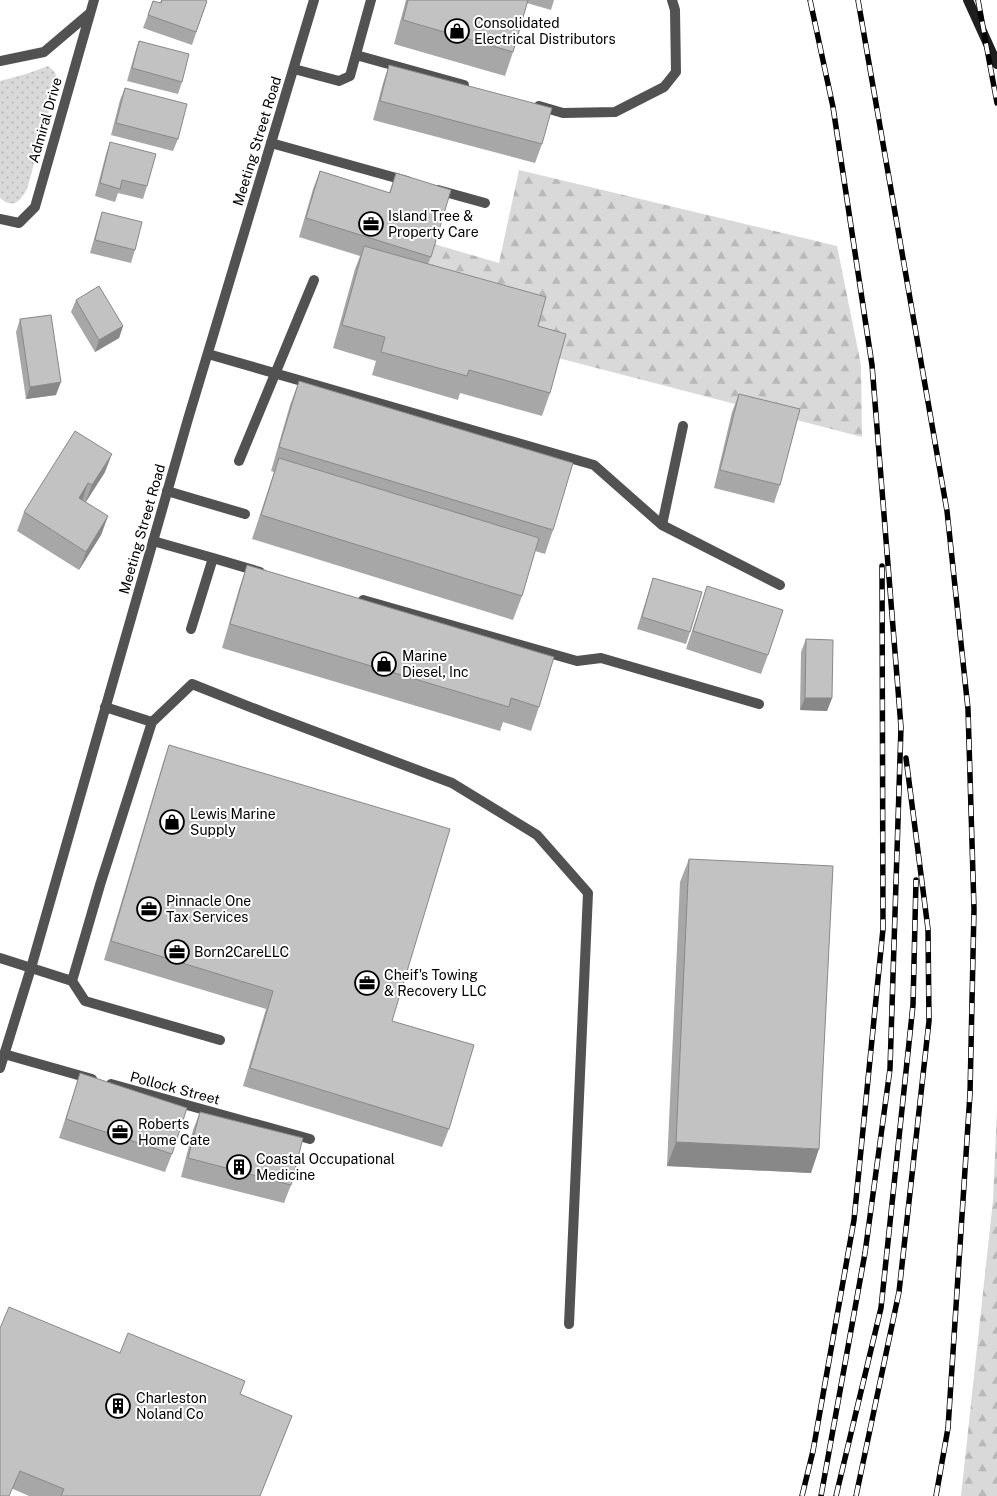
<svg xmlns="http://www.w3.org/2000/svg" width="997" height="1496" font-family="'Public Sans',sans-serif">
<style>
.forest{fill:url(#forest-firs)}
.park{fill:url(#park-dots)}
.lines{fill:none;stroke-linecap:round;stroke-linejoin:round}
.service{stroke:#525252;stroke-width:10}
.minor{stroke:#525252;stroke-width:10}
.tertiary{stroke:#525252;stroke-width:10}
.secondary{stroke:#1f1f1f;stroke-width:10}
.rail-casing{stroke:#000;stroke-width:5.5}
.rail{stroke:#fff;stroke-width:4;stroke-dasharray:11;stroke-linecap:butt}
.wall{fill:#a7a7a7}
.shaded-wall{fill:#888}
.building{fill:#c2c2c2;stroke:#888}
.labels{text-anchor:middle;stroke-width:4;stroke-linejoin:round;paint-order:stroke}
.poi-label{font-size:14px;fill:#000;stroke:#fff;text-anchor:start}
.street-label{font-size:14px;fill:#000;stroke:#fff}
</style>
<defs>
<pattern id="forest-firs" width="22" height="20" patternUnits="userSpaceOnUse" patternTransform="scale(1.25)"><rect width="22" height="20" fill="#d9d9d9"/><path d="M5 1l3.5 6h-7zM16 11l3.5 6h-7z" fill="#b8b8b8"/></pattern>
<pattern id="park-dots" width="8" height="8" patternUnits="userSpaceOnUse" patternTransform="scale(1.25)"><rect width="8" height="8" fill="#d9d9d9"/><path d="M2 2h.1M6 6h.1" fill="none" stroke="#b8b8b8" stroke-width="1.8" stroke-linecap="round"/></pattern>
</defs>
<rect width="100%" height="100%" fill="#fff"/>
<path class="forest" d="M519,170l318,76 24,119 1,72 -304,-79 -134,-82 10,-32 65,19z
M997,1109v387h-36l32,-296z"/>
<path class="park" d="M48,66l7,6 2,10 -30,107c-7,13 -14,20 -27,9v-117l26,-7z"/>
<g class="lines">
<path class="service" d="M356,55l108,30
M294,69l45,12 11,-5 21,-76
M539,106l24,7 52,-1 49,-25 12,-15 -1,-62 -3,-10
M271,143l136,38
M438,190l47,13
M208,354l386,111 68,60 118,60
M239,461l75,-181
M167,491l78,23
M662,525l21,-99
M153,541l60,17 -22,71
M213,558l47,14
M363,600l214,61 24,-3 158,46
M105,707l47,15
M0,958l72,23 13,20 135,39
M72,981l28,-96 52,-163 40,-38 76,30 184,69 85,52 51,58 -19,431"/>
<path class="minor" d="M0,61l44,-9 46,-39
M0,219l19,4 16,-16 59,-207
M4,1054l88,25
M111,1084l199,55"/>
<path class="tertiary" d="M0,1068l31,-100 157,-549 126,-419"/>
<path class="secondary" d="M968,0l29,64"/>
<g class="rail-casing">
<path id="rail" d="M810,0l23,107 39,258 29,362 -11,342 -25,184 -44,243
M858,0l89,511 21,198 6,200 -4,185 -22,334 -12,68
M978,0l19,103
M802,1496l11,-45 41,-231 29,-291 -1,-363
M836,1496l45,-188 32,-303 3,-125
M856,1496l43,-204 30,-271 -1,-92 -22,-171"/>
</g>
<use href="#rail" class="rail"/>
</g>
<path class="wall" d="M161,0h44l2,1 -15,44 -49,-17 10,-27 7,2z
M406,0h148l-3,10 -24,-7 -14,49 -8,24 -111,-32z
M139,41l43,41 -4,12 -51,-13 8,-28z
M389,65l153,79 -7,19 -162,-43 10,-37z
M125,88l53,51 -5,12 -62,-16 9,-35z
M110,142l37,44 -4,13 -25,-6 -3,9 -20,-6 11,-42z
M320,171l69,22 7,-20 35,84 -3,7 110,62 12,67 -8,23 -82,-23 -2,7 -86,-25 4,-14 -43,-13 22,-79 5,-13 -61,-19 14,-48z
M102,212l33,38 -4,13 -41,-10 8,-28z
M76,300l47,26 -4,12 -24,14 -24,-40z
M20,319l36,76 -30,4 -10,-67z
M299,381l254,149 -8,24 -10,-3 -13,45 -9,24 -261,-81 22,-67 -3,-1 19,-66z
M739,394l41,91 -6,18 -60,-15 18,-76z
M105,472l-19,30 22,14 -7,19 -22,35 -62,-39 7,-19z
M247,565l292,142 -8,24 -28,-9 -3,9 -278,-83 17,-59z
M653,578l37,54 -4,12 -49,-15z
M707,586l61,69 -7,19 -75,-25z
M806,639l26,59 -5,13 -27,-1 1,-58z
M169,745l223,276 57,108 -7,18 -199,-61 23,-77 -162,-49 59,-197z
M689,859l122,314 -144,-7 13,-284z
M80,1073l92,81 -7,18 -106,-34 15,-46z
M200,1112l91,73 -7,18 -103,-26 12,-47z
M0,1328l120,25 120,41 52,22 -32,80h-231l-16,-7z"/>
<path class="shaded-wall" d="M123,326l-4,12 -24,14 4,-12z
M61,382l-5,13 -30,4 4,-12z
M112,454l-7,18 -20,31 7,-18z
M88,483l-6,18 -3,-3z
M108,516l-7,19 -22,35 7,-18z
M805,698h27l-5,13 -27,-1z
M676,1142l143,7 -8,24 -144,-7z"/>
<path class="building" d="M162,0h43l2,1 -11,31 -48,-17 5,-14 8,2z
M408,0h120l-15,52 -110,-32z
M139,41l50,13 -7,28 -50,-14z
M389,65l163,43 -10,36 -162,-43z
M125,88l62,16 -9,35 -62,-16z
M110,142l46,12 -9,32 -25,-6 -2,9 -20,-6z
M320,171l70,22 6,-20 55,17 -20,67 -125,-39z
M102,212l40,10 -7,28 -40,-10z
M364,246l182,51 -8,29 28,8 -16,59 -81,-23 -2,6 -86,-24 4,-15 -43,-12z
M99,286l24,40 -24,14 -23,-40z
M51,315l10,67 -31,5 -10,-68z
M299,381l274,82 -20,67 -274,-83z
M739,394l61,15 -20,76 -60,-15z
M75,431l37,23 -20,31 -4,-2 -9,15 29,18 -22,36 -62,-40z
M279,458l260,80 -17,58 -261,-81z
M247,565l307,92 -15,50 -28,-9 -2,9 -279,-83z
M653,578l49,14 -12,40 -48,-15z
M707,586l76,24 -15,45 -75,-24z
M806,639l27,1 -1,58h-27z
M169,745l281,84 -58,192 82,24 -25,84 -199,-61 23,-77 -162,-50z
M689,859l144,7 -14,283 -143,-7z
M80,1073l107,35 -15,46 -106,-35z
M200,1112l103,26 -12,47 -103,-27z
M9,1307l111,46 8,-20 117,48 -5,13 52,22 -32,80h-199l3,-7 -44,-18 -11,25h-9v-168z"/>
<defs>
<g id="shop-ring" transform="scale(1.25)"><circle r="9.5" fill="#fff" stroke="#000" stroke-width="1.5"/><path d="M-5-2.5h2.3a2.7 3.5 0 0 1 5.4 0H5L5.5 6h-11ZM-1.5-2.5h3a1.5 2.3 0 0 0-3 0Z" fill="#000"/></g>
<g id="office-ring" transform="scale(1.25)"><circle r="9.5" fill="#fff" stroke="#000" stroke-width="1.5"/><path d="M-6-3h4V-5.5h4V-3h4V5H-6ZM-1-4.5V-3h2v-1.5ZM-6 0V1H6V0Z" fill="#000"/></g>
<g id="building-ring" transform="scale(1.25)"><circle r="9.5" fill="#fff" stroke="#000" stroke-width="1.5"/><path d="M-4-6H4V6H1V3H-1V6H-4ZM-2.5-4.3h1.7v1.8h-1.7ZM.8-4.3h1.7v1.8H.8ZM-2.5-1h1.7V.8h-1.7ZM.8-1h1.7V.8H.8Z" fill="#000"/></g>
</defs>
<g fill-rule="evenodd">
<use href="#shop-ring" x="457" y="31"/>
<use href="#office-ring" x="371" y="224"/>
<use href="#shop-ring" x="384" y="664"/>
<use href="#shop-ring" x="172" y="822"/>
<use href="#office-ring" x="149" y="909"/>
<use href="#office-ring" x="177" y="952"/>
<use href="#office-ring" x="367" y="983"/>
<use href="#office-ring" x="120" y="1132"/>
<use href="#building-ring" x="239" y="1167"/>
<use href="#building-ring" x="118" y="1406"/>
</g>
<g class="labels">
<g class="poi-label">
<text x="474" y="28">Consolidated<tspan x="474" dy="16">Electrical Distributors</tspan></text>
<text x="388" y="221">Island Tree &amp;<tspan x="388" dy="16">Property Care</tspan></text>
<text x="402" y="661">Marine<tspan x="402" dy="16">Diesel, Inc</tspan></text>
<text x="190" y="819">Lewis Marine<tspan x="190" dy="16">Supply</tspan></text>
<text x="166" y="906">Pinnacle One<tspan x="166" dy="16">Tax Services</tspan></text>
<text x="194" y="957">Born2CareLLC</text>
<text x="384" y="980">Cheif's Towing<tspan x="384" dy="16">&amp; Recovery LLC</tspan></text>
<text x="138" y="1129">Roberts<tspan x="138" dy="16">Home Cate</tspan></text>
<text x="256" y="1164">Coastal Occupational<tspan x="256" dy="16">Medicine</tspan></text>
<text x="136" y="1403">Charleston<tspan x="136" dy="16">Noland Co</tspan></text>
</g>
<g class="street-label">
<text transform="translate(45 120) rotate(-74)" y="5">Admiral Drive</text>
<text transform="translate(257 141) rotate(-73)" y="5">Meeting Street Road</text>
<text transform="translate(142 529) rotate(-74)" y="5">Meeting Street Road</text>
<text transform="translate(175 1088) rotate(15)" y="5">Pollock Street</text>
</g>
</g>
</svg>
